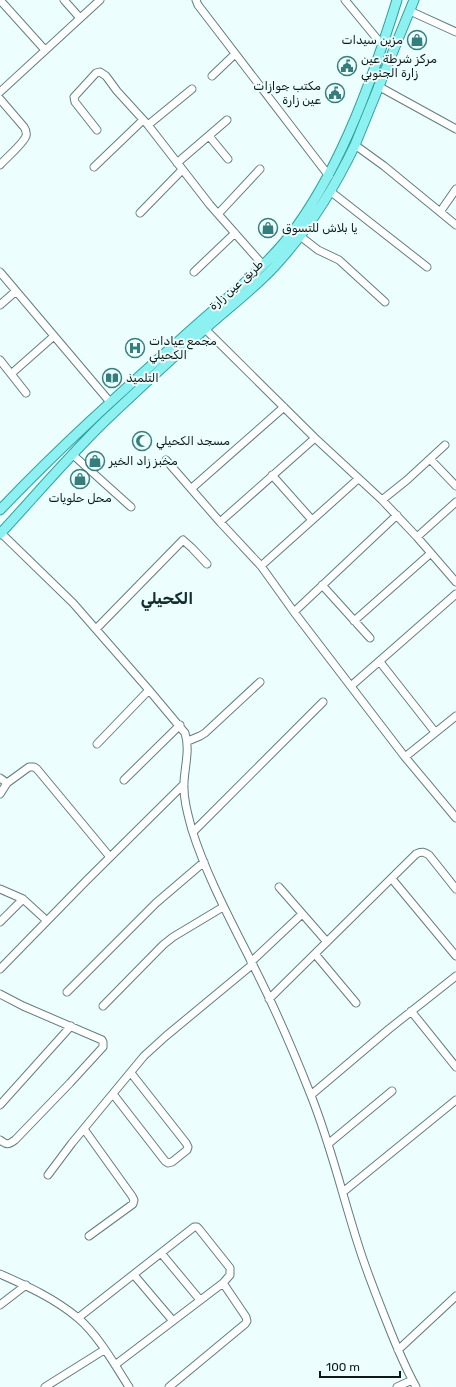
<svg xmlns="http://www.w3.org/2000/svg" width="456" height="1387" font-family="Rubik,'Noto Sans Arabic',sans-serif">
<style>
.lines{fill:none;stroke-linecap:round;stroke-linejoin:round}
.minor-casing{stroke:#617e7e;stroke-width:9}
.major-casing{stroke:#30a09f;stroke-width:11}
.minor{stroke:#fff;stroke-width:7}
.major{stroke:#8ef1f1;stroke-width:9}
.labels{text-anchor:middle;stroke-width:4;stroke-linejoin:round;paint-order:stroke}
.poi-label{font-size:12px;fill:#0d1918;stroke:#ecfffe;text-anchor:start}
.street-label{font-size:12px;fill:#0d1918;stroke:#ecfffe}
.district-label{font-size:16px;font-weight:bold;fill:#132e2e;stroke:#ecfffe}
</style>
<rect width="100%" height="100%" fill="#ecfffe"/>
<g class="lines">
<g class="minor-casing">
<path id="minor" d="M0,0l45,50
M64,0l16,18
M196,0l2,5 131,171
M345,0l38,46
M410,11l46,21
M212,76l23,-22
M378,86l78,43
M0,92l100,-92
M0,99l24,28c2,3 3,5 2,9 -3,8 -20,22 -26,29
M148,125l44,-36
M97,130l-22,-28 -1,-5 22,-24 4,-1 6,4 11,15 31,34 62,80 53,60
M209,136l19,23
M355,145l29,21 72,59
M177,163l50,-43
M94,167l49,-47
M330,191l97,76
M440,212l16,-23
M140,213l42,-43
M218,214l42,-45
M300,236l18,14 21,10 46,42
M0,272l110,130
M194,272l41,-39
M0,305l16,-14
M205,329l110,109 67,62 35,37 39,45
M0,360l26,33
M11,374l43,-38
M315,438l-95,84 41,44 33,46 111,145 51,61
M72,454l59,53
M430,459l26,27
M166,460l54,62
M272,475l40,45
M192,488l92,-81
M382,500l25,-20 38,-35
M1,533l72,70 76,87 36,43c5,16 0,32 -1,49 -1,16 4,33 8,48 15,47 39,91 61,135 21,41 40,85 57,128 20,49 32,101 48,151 8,26 18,51 28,76 9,23 18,45 30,67
M417,537l39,-35
M261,566l97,-87
M322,585l48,53
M294,612l103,-97
M354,621l77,-68
M96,629l87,-89 9,8 15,16
M380,662l55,70
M351,686l105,-92
M188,741l12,-5 5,-3 55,-51
M97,744l52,-54
M405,757l51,-41
M0,778l7,5 -7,11
M124,780l56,-55
M7,783l22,-16h5l3,2 73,88
M193,832l130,-130
M392,879l64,77
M279,887l48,55
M0,889l23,10 23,21
M0,922l23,-23
M315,954l41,49
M251,962l51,-48
M0,969l86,-88 98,-97
M67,992l89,-89 48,-41
M0,994l23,12 79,34 1,2v5l-33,36 -55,57c-7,5 -8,5 -15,0
M269,999l147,-145c6,-3 8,-2 13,1l27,34
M103,1006l60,-61 10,-8 50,-30
M411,1011l45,56
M113,1094l52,67 3,2 4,-1 15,-12 1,-3 -2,-4 -55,-70
M311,1095l78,-66 67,-53
M0,1105l71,-79
M84,1129l48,67 2,4 -1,4 -44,32
M328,1144l64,-53
M48,1175l24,-32 72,-87 22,-20 87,-72
M343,1192l113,-92
M161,1253l39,47
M0,1274c27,12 54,24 78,44 20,17 37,47 51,69
M134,1275l39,46
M0,1305l26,-20
M78,1318l116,-91h3l2,2 31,39v7l-7,8 -108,82
M398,1350l58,-54
M45,1387l59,-37
M169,1387l76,-63 2,-3 -1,-4 -23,-34
M397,1387l15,-7"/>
</g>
<g class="major-casing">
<path id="major" d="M0,510c58,-61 120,-117 183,-173 37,-34 85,-70 114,-111 47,-66 76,-149 100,-226
M0,534c35,-38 68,-77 105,-113 33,-31 66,-62 100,-92 23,-21 49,-40 70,-63 33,-36 59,-77 80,-121l59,-145"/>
</g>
<use href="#minor" class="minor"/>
<use href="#major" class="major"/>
</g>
<defs>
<g id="shop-ring" transform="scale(1)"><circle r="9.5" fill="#ecfffe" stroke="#367e7e" stroke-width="1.5"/><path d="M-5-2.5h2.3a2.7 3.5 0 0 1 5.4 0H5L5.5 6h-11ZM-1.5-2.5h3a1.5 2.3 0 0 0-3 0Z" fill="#367e7e"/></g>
<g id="civic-ring" transform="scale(1)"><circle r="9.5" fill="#ecfffe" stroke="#367e7e" stroke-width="1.5"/><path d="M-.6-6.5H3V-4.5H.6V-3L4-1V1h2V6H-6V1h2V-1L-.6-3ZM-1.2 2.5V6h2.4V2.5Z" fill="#367e7e"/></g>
<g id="hospital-ring" transform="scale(1)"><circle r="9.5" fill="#ecfffe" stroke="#367e7e" stroke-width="1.5"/><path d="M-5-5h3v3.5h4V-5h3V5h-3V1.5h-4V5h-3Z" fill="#367e7e"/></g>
<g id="library-ring" transform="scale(1)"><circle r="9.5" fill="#ecfffe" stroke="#367e7e" stroke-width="1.5"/><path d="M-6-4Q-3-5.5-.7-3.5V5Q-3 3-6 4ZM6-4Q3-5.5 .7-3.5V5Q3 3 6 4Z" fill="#367e7e"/></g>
<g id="mosque-ring" transform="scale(1)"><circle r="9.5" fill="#ecfffe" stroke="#367e7e" stroke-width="1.5"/><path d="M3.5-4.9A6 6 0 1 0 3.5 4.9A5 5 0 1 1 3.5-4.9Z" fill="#367e7e"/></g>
</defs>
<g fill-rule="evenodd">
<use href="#shop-ring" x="417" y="40"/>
<use href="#civic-ring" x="347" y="66"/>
<use href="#civic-ring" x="335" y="93"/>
<use href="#shop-ring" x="268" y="228"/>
<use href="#hospital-ring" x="135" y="348"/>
<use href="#library-ring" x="112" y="378"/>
<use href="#mosque-ring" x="142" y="441"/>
<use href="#shop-ring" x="95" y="461"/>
<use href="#shop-ring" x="80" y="479"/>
</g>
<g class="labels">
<g class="poi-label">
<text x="403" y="44" text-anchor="end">مزين سيدات</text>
<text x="361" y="63">مركز شرطة عين<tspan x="361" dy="14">زارة الجنوبي</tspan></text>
<text x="321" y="90" text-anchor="end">مكتب جوازات<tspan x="321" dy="14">عين زارة</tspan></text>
<text x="282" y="232">يا بلاش للتسوق</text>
<text x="149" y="345">مجمع عيادات<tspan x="149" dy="14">الكحيلي</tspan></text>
<text x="126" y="382">التلميذ</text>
<text x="156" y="445">مسجد الكحيلي</text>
<text x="109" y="465">مخبز زاد الخير</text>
<text x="80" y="502" text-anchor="middle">محل حلويات</text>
</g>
<g class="street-label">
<text transform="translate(236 285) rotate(-42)" y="4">طريق عين زارة</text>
</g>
<g class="district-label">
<text x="167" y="604">الكحيلي</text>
</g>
</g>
<path d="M320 1371v6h80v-6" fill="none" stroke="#0d1918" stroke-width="2"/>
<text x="326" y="1371" font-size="12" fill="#0d1918" stroke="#ecfffe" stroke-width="3" paint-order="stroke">100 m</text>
</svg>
